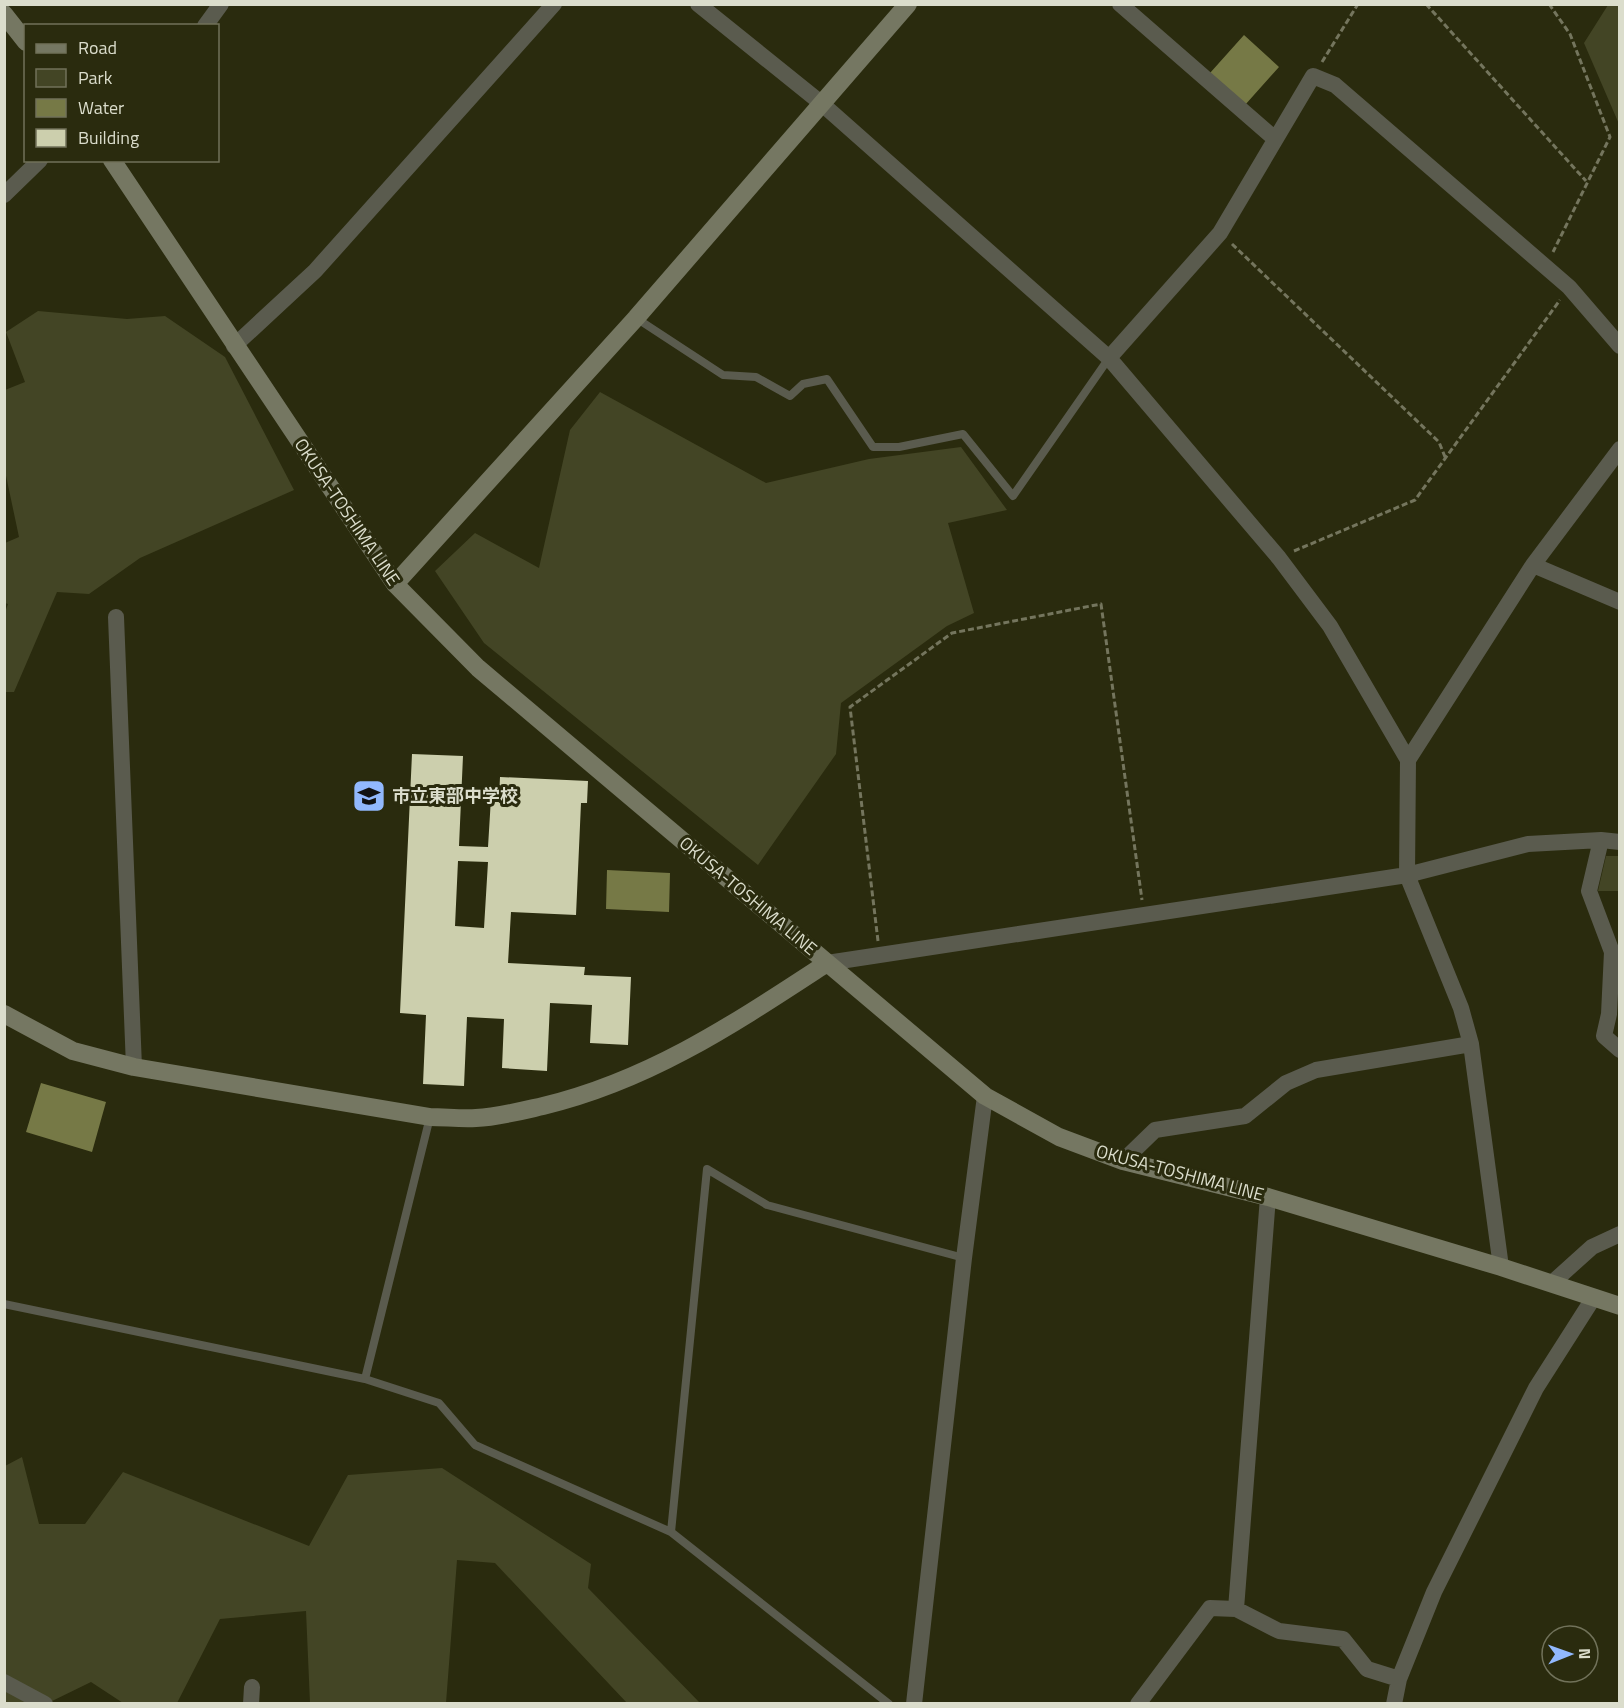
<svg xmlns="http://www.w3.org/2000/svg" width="1624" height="1708" font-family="'Titillium Web','Noto Sans JP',sans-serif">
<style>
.green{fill:#434525}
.water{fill:#767946}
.building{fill:#cccfad;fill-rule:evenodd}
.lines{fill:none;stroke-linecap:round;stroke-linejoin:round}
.path{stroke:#74755d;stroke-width:3;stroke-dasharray:6 3;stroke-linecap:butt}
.lane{stroke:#5a5b4e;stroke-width:8}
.street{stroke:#5a5b4e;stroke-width:16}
.secondary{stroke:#757762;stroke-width:18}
.labels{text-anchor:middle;stroke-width:6;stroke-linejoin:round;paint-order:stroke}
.street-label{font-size:18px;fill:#dbddcc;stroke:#2a2b0e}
.poi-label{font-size:18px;font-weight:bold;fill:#dbddcc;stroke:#2a2b0e;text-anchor:start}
</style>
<rect width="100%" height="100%" fill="#2a2b0e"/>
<path class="green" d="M1608,5h11v119l-35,-81z
M38,311l89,8 38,-3 60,41 69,133 -154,68 -51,36 -32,-2 -43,100h-9l-1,-77 4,-11 -3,-1v-60l14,-6 -14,-66v-81l20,-8 -19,-50z
M600,392l166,91 103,-24 92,-12 46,63 -59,13 26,90 -27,13 -106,77 -5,51 -78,111 -274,-222 -49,-72 40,-38 64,35 31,-138z
M1606,856h13v35h-21z
M22,1457l17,67h46l38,-52 186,74 39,-71 94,-7 149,96 -3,24 112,115h-73l-132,-140 -38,-3 -11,143h-136l-4,-92 -86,8 -43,84h-54l-32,-21 -43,21 -43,1v-238z"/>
<path class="water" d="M1244,35l35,32 -34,38 -35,-32z
M607,870l63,3 -1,39 -63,-3z
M41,1083l65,19 -14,50 -66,-20z"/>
<path class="building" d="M412,754l51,2 -4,90 29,1 3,-49h8l1,-21 88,4 -1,22h-6l-5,112 -65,-3 -3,51 77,4 -1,8 47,2 -3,68 -38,-2 2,-38 -42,-2 -3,68 -45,-3 2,-49 -37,-2 -3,69 -41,-2 3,-69 -26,-2zM458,861l30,1 -4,66 -29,-2z"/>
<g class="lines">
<path class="path" d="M1426,4l160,177
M1549,4l21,30 40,103 -57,115
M1322,62l36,-58
M1232,244l207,198 6,15
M1294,551l121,-51 145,-200
M878,941l-28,-234 102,-74 149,-29 41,296"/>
<path class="lane" d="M636,318l87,57 33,2 34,19 13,-12 24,-5 46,68h26l64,-13 50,62 96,-138
M4,1304l361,75 74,24 36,42 196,87 218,172
M365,1379l65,-262
M671,1532l36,-363 60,36 197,53"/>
<path class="street" d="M698,4l123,99 288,255 170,200 51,68 78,134 -1,115 54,133 10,36 30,223
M1120,4l155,135
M205,26l16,-22
M4,195l36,-35
M234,346l81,-75 239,-267
M1109,358l111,-125 93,-157 22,9 234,202 51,59
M1533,565l87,37
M116,617l18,450
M1408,760l125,-195 87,-116
M1601,840l-12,51 23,61 -3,62 -5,22 16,14
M827,963l580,-88 121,-31 73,-4 19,2
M1123,1161l32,-31 90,-14 41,-33 30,-13 155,-26
M1552,1283l40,-36 28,-13
M1236,1609l32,-412
M4,1682l41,22
M251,1704l1,-17
M914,1704l50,-446 21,-162
M1138,1704l72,-96 26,1 43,22 64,8 24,30 32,10
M1394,1704l5,-25 35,-87 102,-204 58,-91"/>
<path class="secondary" d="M4,14l22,28
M112,160l283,424 83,84 507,428 74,41 64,24 145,36 233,70 119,39
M395,584l241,-266 272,-314
M4,1014l69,37 61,16 296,50c15,0 31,2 46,1 22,-1 45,-7 67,-12 108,-26 192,-83 284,-143"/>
</g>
<defs>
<g id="school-square" transform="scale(1.725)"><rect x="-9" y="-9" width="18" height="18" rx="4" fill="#91b8fd" stroke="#2a2b0e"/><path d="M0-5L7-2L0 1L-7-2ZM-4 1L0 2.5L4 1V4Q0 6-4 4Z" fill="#111"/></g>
</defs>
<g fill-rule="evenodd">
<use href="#school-square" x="369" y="796"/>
</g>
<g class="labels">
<g class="street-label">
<text transform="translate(347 512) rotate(56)" y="6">OKUSA-TOSHIMA LINE</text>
<text transform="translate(748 896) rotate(40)" y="6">OKUSA-TOSHIMA LINE</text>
<text transform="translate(1180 1173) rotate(15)" y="6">OKUSA-TOSHIMA LINE</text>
</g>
<g class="poi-label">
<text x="392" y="802">市立東部中学校</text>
</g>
</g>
<rect width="1624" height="1708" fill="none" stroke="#dbddcc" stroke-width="12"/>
<rect x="24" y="24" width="195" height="138" fill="#2a2b0e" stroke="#71725a" stroke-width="1.5"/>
<rect x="36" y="44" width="30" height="9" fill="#757762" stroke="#71725a" stroke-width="1.5"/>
<text x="78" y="54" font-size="18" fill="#dbddcc">Road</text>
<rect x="36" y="69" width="30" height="18" fill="#434525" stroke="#71725a" stroke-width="1.5"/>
<text x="78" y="84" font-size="18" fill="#dbddcc">Park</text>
<rect x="36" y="99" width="30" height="18" fill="#767946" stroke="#71725a" stroke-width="1.5"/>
<text x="78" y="114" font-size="18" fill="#dbddcc">Water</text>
<rect x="36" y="129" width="30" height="18" fill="#cccfad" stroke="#71725a" stroke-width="1.5"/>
<text x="78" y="144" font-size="18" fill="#dbddcc">Building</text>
<g transform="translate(1570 1654) rotate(89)"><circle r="28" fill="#2a2b0e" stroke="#71725a" stroke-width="1.5"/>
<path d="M0-4.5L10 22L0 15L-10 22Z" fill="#91b8fd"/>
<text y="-9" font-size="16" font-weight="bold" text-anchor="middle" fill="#dbddcc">N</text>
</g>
</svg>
